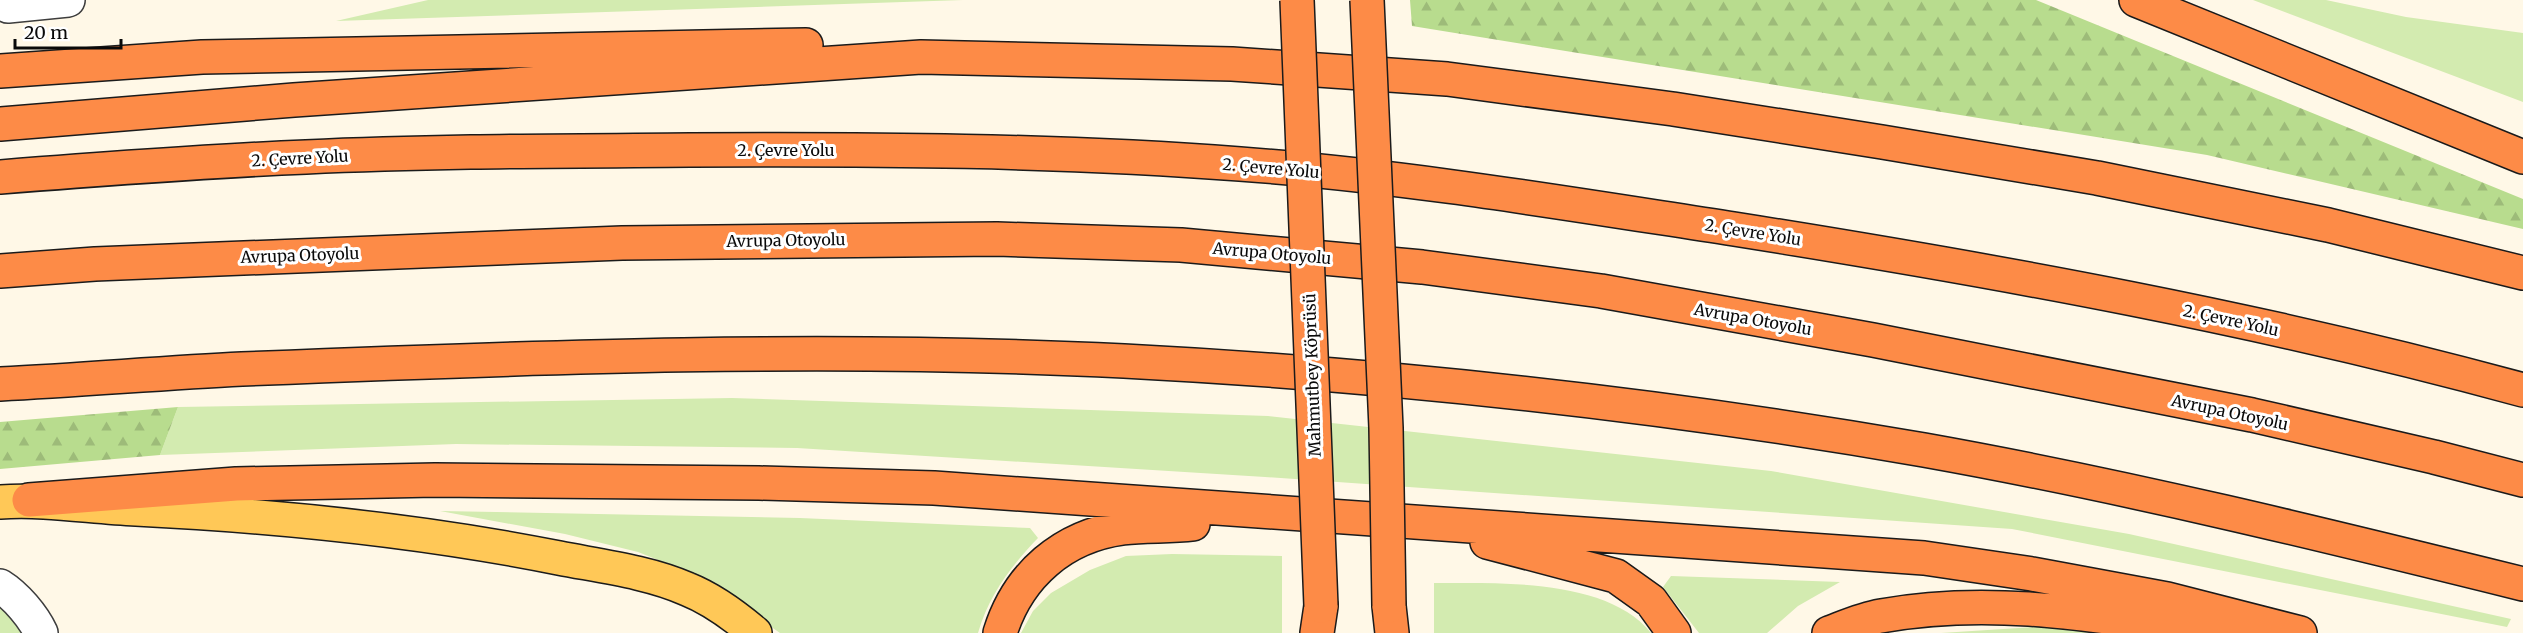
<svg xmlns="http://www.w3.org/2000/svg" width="2523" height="633" font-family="Merriweather,serif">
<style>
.green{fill:#d3ebb0}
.forest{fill:url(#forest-firs)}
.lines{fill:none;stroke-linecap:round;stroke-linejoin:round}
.street-casing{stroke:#3d3d3d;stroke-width:36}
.primary-casing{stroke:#1b1b1b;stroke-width:36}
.highway-casing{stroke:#1b1b1b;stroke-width:36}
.street{stroke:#fff;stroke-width:33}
.primary{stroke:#ffc857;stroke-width:33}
.highway{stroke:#fd8b47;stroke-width:33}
.highway-bridge-casing{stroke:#1b1b1b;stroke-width:36;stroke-linecap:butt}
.highway-bridge{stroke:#fd8b47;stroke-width:33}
.labels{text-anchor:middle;stroke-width:6;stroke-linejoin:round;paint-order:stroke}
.street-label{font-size:16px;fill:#0a0a0a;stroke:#fff}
</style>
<defs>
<pattern id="forest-firs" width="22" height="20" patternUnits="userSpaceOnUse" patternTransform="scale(1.5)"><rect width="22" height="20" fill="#b8dc8e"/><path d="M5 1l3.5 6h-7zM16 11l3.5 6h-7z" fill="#9dbb79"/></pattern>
</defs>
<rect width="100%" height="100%" fill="#fff8e7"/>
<path class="green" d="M428,0h535l-627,21z
M2253,0h73l80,17 117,16v69z
M732,398l536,18 503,55 358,63 382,85 -4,8 -495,-98 -747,-52 -468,-29 -341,-4 -296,11 18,-48z
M440,511l360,7 230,10 8,10c-27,28 -49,57 -60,95h-198l-84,-58 -58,-23 -73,-18z
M1172,554l110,2v77h-261l12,-22 18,-18 39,-23 36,-14z
M1671,576l169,6 -42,24 -31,27h-68l-36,-46z
M1434,583c63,0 174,-5 217,50h-217z
M0,594l32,39h-32z
M2081,624l42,9h-182z"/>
<path class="forest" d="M1410,0h626l487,199v30l-316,-74 -795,-129z
M178,407l-18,48 -160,14v-47z"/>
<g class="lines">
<g class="street-casing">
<path id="street" d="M0,1l8,5 60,-6
M0,586c16,10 33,30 41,47"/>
</g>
<g class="primary-casing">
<path id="primary" d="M0,502c46,-3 90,5 136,7 142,7 283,21 423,49 41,8 90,14 128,31 25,10 48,27 68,44"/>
</g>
<g class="highway-casing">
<path id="highway" d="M2136,0l387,157
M0,71l202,-14 604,-12
M0,124l294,-24 627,-43 311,7 215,15 226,30 209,33 215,36 231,47 195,48
M0,177c102,-8 204,-16 306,-20 128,-6 256,-6 384,-7 183,-1 367,0 550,14 165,12 330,40 494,65 265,42 530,90 789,161
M0,271l95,-7 527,-21 375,-4 184,6 241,22 179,24 272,49 379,75 182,42 89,23
M0,384c81,-4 162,-11 242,-15 294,-12 589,-23 882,-8 268,14 536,43 800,89 202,36 401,85 599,134
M29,500l207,-16 199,-4 324,3 175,5 990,70 108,16 135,25 133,34
M1487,542l129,34 35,25 23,32
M1389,606l3,27
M1000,633c18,-58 63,-97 123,-105 23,-3 47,-1 70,-4
M1317,633l4,-27
M1829,633c16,-6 34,-14 52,-17 114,-21 225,1 338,17"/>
</g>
<use href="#street" class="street"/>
<use href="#primary" class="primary"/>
<use href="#highway" class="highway"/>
<g class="highway-bridge-casing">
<path id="highway-bridge" d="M1297,0l24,606
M1367,0l19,428 3,178"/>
</g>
<use href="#highway-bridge" class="highway-bridge"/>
</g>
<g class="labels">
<g class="street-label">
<text x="786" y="156">2. Çevre Yolu</text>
<text transform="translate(300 158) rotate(-3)" y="6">2. Çevre Yolu</text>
<text transform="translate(1271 168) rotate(5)" y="6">2. Çevre Yolu</text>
<text transform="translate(1753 232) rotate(9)" y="6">2. Çevre Yolu</text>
<text transform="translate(786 240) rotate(-1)" y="6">Avrupa Otoyolu</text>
<text transform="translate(1272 253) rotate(5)" y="6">Avrupa Otoyolu</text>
<text transform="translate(300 255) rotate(-2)" y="6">Avrupa Otoyolu</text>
<text transform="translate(1753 319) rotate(10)" y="6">Avrupa Otoyolu</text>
<text transform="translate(2231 320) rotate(12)" y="6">2. Çevre Yolu</text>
<text transform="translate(1312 375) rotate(-92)" y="6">Mahmutbey Köprüsü</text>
<text transform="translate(2230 412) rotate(12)" y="6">Avrupa Otoyolu</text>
</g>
</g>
<path d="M15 39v9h106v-9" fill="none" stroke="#0a0a0a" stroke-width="3"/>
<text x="24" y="39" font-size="18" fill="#0a0a0a" stroke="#ffffff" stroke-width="4.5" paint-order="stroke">20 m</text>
</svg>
